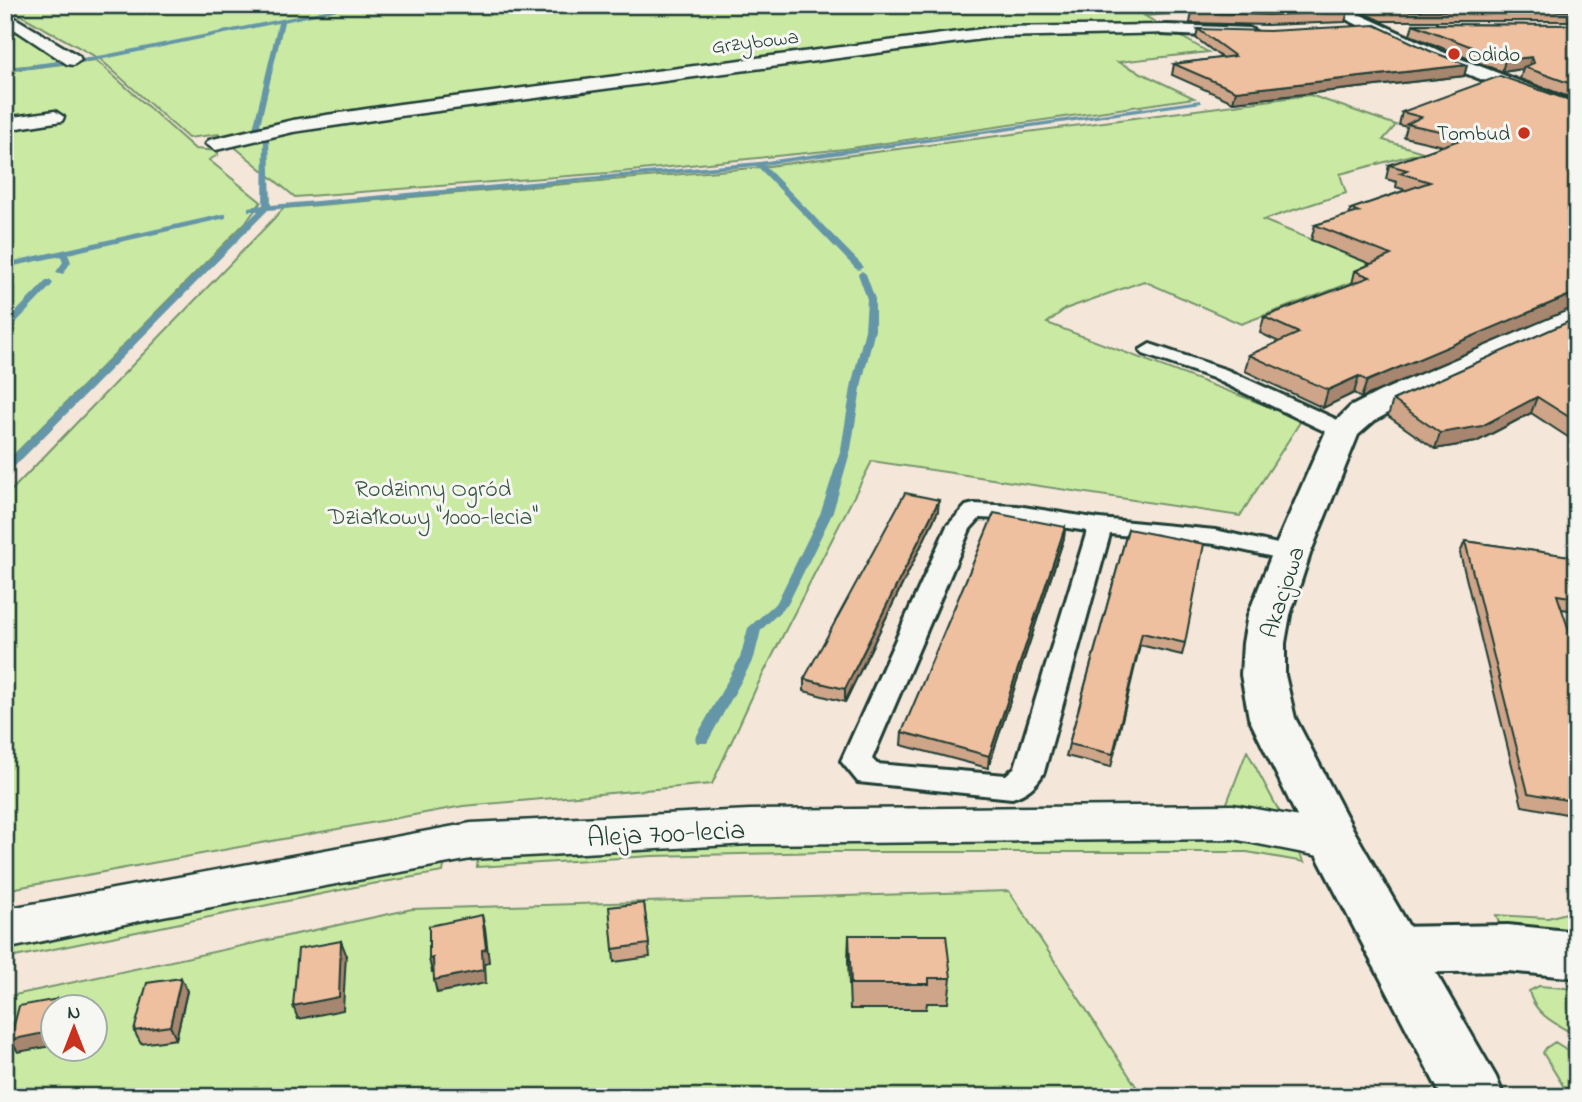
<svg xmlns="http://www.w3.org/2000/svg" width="1582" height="1102" font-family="'Indie Flower',sans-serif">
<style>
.green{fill:#caeaa3;stroke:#74946c;stroke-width:2;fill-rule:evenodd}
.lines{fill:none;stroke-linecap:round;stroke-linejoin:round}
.stream{fill:#6596a7;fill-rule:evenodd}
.service-casing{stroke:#1f3d34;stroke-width:6}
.pedestrian-casing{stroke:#1f3d34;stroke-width:5}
.minor-casing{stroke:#1f3d34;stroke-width:6}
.tertiary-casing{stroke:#1f3d34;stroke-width:6}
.service{fill:#f6f6f2;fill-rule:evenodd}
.pedestrian{fill:#f6f6f2;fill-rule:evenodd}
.minor{fill:#f6f6f2;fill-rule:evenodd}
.tertiary{fill:#f6f6f2;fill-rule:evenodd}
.wall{fill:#cea589;stroke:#1f3d34;stroke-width:2}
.shaded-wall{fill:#a7866f;stroke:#1f3d34;stroke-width:2}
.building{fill:#efc09f;stroke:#1f3d34;stroke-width:2}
.poi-dot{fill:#c8321e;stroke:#f6f6f2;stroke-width:2.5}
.labels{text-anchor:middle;stroke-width:6;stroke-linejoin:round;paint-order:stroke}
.far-street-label{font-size:21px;fill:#1f3d34;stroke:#f6f6f2}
.far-poi-label{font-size:21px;fill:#1f3d34;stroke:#f6f6f2;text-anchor:start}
.park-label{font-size:24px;fill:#395745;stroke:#f6f6f2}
.street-label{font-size:24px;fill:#1f3d34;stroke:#f6f6f2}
.near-street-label{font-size:28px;fill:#1f3d34;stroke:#f6f6f2}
</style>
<rect width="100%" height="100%" fill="#f4e6d9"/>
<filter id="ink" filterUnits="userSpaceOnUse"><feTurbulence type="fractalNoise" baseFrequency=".0143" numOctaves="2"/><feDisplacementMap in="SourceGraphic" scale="14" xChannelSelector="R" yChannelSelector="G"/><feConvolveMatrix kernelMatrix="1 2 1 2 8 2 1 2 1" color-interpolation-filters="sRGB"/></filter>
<g filter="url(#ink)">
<path class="green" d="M12,5h1190l7,6 -64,5 63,36 -90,10 76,36 -349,51 -224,23 -326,25 -76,-63 -31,4 -88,-79 -87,-48z
M5,21l61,41 -61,6z
M96,60l99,89 23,2v4l-9,5 52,42 -14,19 -242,243v-393z
M1310,95l86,30 -13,15 40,12 -83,22 6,19 -83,27 122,50 -144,54 -97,-43 -79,28 -18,14 255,96 -62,97 -368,-55 -115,225 -45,98 -249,22 -458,84v-393l279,-289 469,-40z
M1247,751l39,73 -64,-8z
M1225,833l73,19 6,10 -57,-10h-422l-173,4 -175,11 2,-17 83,-7z
M446,854l-3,18 -83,14 -355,73v-20z
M1009,891l134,206h-1138v-100l407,-88zM52,1007h42v43h-42z
M1577,910v23l-77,-8 -4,-10 52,3z
M1539,986l38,3v47c-19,-11 -43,-21 -48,-45z
M1555,1042l22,14v41h-7l-27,-44 3,-5z"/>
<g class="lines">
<path class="stream" d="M350,5h11l-77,17 -25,107 -3,2 -3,-2 25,-106 -174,36 -99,13v-4l99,-13z
M1200,100l2,3 -438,62 98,100 1,2 -4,3 -3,-1 -99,-103 -489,44 -259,262 -4,1v-10l253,-252h-10v-4l15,-2 1,-71 5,1 2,70 488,-43z
M223,214h3v4l-158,36 3,8 -8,12 -7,-2 7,-10 -2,-6 -56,12v-5z
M862,271l4,3 9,25v31l-13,52 -11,67 -18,63 -45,92 -27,26 -7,28 -47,85h-10l-2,-4 45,-81 8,-30 29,-26 44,-90 20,-63 11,-67 13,-52 2,-31 -9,-25z
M49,280l4,3 -1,2 -44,46 -3,1v-9l41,-42z"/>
<g class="service-casing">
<path id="service" d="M1150,344l77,26 124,56 3,5 -3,5h-16l-122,-58 -70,-24 -3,-4z
M974,504l43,2 83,13 115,11 85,19 3,5 -3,5 -9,2 -76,-17 -105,-10 -66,238c-7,13 -18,22 -32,26l-154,-16 -17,-21 106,-235 19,-20zM980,518l37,2 70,11 -72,236 -9,8 -129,-11 -5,-5 98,-230z"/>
</g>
<g class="pedestrian-casing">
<path id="pedestrian" d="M5,12l74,44 2,4 -8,5 -6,-1 -62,-41z
M1167,25l8,5 -3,3 -175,4 -597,79 -107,16 -77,18 -10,-6 3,-4 84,-20 107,-16 597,-77z
M55,111l9,6 -2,4 -57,9v-12z
M1233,805l101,18 16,5 7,13 -7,13 -16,5 -101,-20 -483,5 -279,15 -308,57 -158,33v-40l466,-86 279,-13z"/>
</g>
<g class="minor-casing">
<path id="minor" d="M1167,25l82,3 9,5 -9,5 -88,-4 -2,-4 2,-4z
M1508,925l69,7v46l-69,-7 -115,2 -19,-7 -9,-16 9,-16 19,-7z"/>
</g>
<g class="tertiary-casing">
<path id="tertiary" d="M1317,5h22l101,46 137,52v13l-149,-57z
M1577,307v20l-176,79 -27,15 -16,14 -48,119 -20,61 -5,28v32l10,43 59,113 142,246 8,20h-62l-133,-256 -60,-123 -8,-43 2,-32 5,-28 24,-61 54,-123 24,-24 29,-15z"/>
</g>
<use href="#service" class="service"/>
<use href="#pedestrian" class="pedestrian"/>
<use href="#minor" class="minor"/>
<use href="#tertiary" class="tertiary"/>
</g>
<path class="wall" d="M1225,5h110l13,6 -3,11 -78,3 -77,-2 2,-11 38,-3z
M1346,5h231v16h-196z
M1413,24l164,1v75l-57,-21 3,-10 -21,3 -92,-37z
M1198,29l232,22 37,14 -3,11 -231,26 -61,-27 2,-11 48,-6 -26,-20z
M1577,103l-216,295 -7,-5 -31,15 -78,-37 4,-16 30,-13 -19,-9 4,-16 88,-33 3,-13 16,-7 -60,-24 4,-15 34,-10 2,-6 55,-19 -10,-3 1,-5 -11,-3 3,-14 54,-19 -39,-9 3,-10 -8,-2 3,-13z
M1577,318v125l-46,-30 -55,29 -41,7 -47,-33 5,-16z
M938,511l-93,191 -41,-11v-12z
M1065,527l-1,11 -76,230 -87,-23 1,-13z
M1128,529l57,114 -3,12 -42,-10 -29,122 -45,-11 3,-12z
M1465,541l112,16v54l-16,-2 16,45v162l-55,-10 -62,-253z
M644,903l6,54 -36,5 -1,-13z
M849,935l102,43 -3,25h-21l-1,6h-76l-2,-49z
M187,991l-11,48 -35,5 -7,-13z"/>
<path class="shaded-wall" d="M1532,57l-4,11 -4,-1 -1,2 -21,3 3,-12z
M1467,65l-3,11 -231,26 3,-11z
M1577,292v14l-216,92 6,-17z
M1359,376l-5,17 -31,15 5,-18z
M1537,397l-6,16 -55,29 -41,7 5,-16z
M939,500l-1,11 -93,191v-13z
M1065,527l-1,11 -76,230 1,-12z
M482,915l3,13 4,34 -4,1 1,20 -49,10 -3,-13 48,-30z
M341,941l5,13 -3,56 -45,9 -5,-13z
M433,958l3,13 -4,1 -3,-13z
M181,978l6,13 -11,48 -6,-13z
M58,999l4,8h-6z
M52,1019v27l-34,6 -8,-12z"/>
<path class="building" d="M1243,5h92l13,6 -79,4 -77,-3 54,-5z
M1372,5h205v6h-193z
M1413,24l164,1v61l-53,-19 10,-4 -2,-6 -27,3z
M1375,25l55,26 37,14 -231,26 -62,-27 61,-8 -37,-27 71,2z
M1500,76l77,27v189l-210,89 -8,-5 -31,14 -79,-35 50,-22 -35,-16 106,-40 -15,-6 36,-16 -76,-30 44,-13 -8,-3 79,-27 -30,-9 7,-3 -18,-5 79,-28 -61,-13 14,-7 -19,-5z
M1577,318v104l-40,-25 -55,29 -42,7 -47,-33z
M905,493l34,7 -94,189 -41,-10z
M994,513l71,14 -76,229 -87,-24z
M1128,529l76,15 -19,99 -43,-10 -29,121 -44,-10z
M1465,541l112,16v41l-20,-3 20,59v148l-49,-9z
M644,903l5,41 -36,5 -4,-42z
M482,915l4,34 -4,1 1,20 -49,10 -1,-22 -4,1v-33z
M849,935h97l5,43h-22v6h-78z
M341,941l-2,56 -46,9 5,-57z
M181,978l-11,48 -36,5 13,-48z
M58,999l-2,8h-4v12l-3,13 -39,8 9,-34z"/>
</g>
<g class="poi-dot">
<circle cx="1454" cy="54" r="7"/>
<circle cx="1524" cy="133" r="7"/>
</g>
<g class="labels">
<g class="far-street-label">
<text transform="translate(755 41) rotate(-7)" y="7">Grzybowa</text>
</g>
<g class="far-poi-label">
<text x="1468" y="61">Odido</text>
<text x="1510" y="140" text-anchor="end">Tombud</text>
</g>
<g class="park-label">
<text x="433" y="496">Rodzinny Ogród<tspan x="433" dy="28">Działkowy "1000-lecia"</tspan></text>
</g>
<g class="street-label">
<text transform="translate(1282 592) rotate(-72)" y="8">Akacjowa</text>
</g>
<g class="near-street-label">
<text transform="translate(666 832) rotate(-3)" y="10">Aleja 700-lecia</text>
</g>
</g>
<rect width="1582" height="1102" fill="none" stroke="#f6f6f2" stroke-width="28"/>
<rect x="14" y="14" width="1554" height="1074" fill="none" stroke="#1f3d34" stroke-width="2.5" filter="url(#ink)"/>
<g transform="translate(74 1028)"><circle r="33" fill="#f6f6f2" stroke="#a0aca6" stroke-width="2"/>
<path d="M0-5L12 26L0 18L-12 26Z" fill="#c8321e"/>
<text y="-10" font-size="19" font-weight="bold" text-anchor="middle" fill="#1f3d34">N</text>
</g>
</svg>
